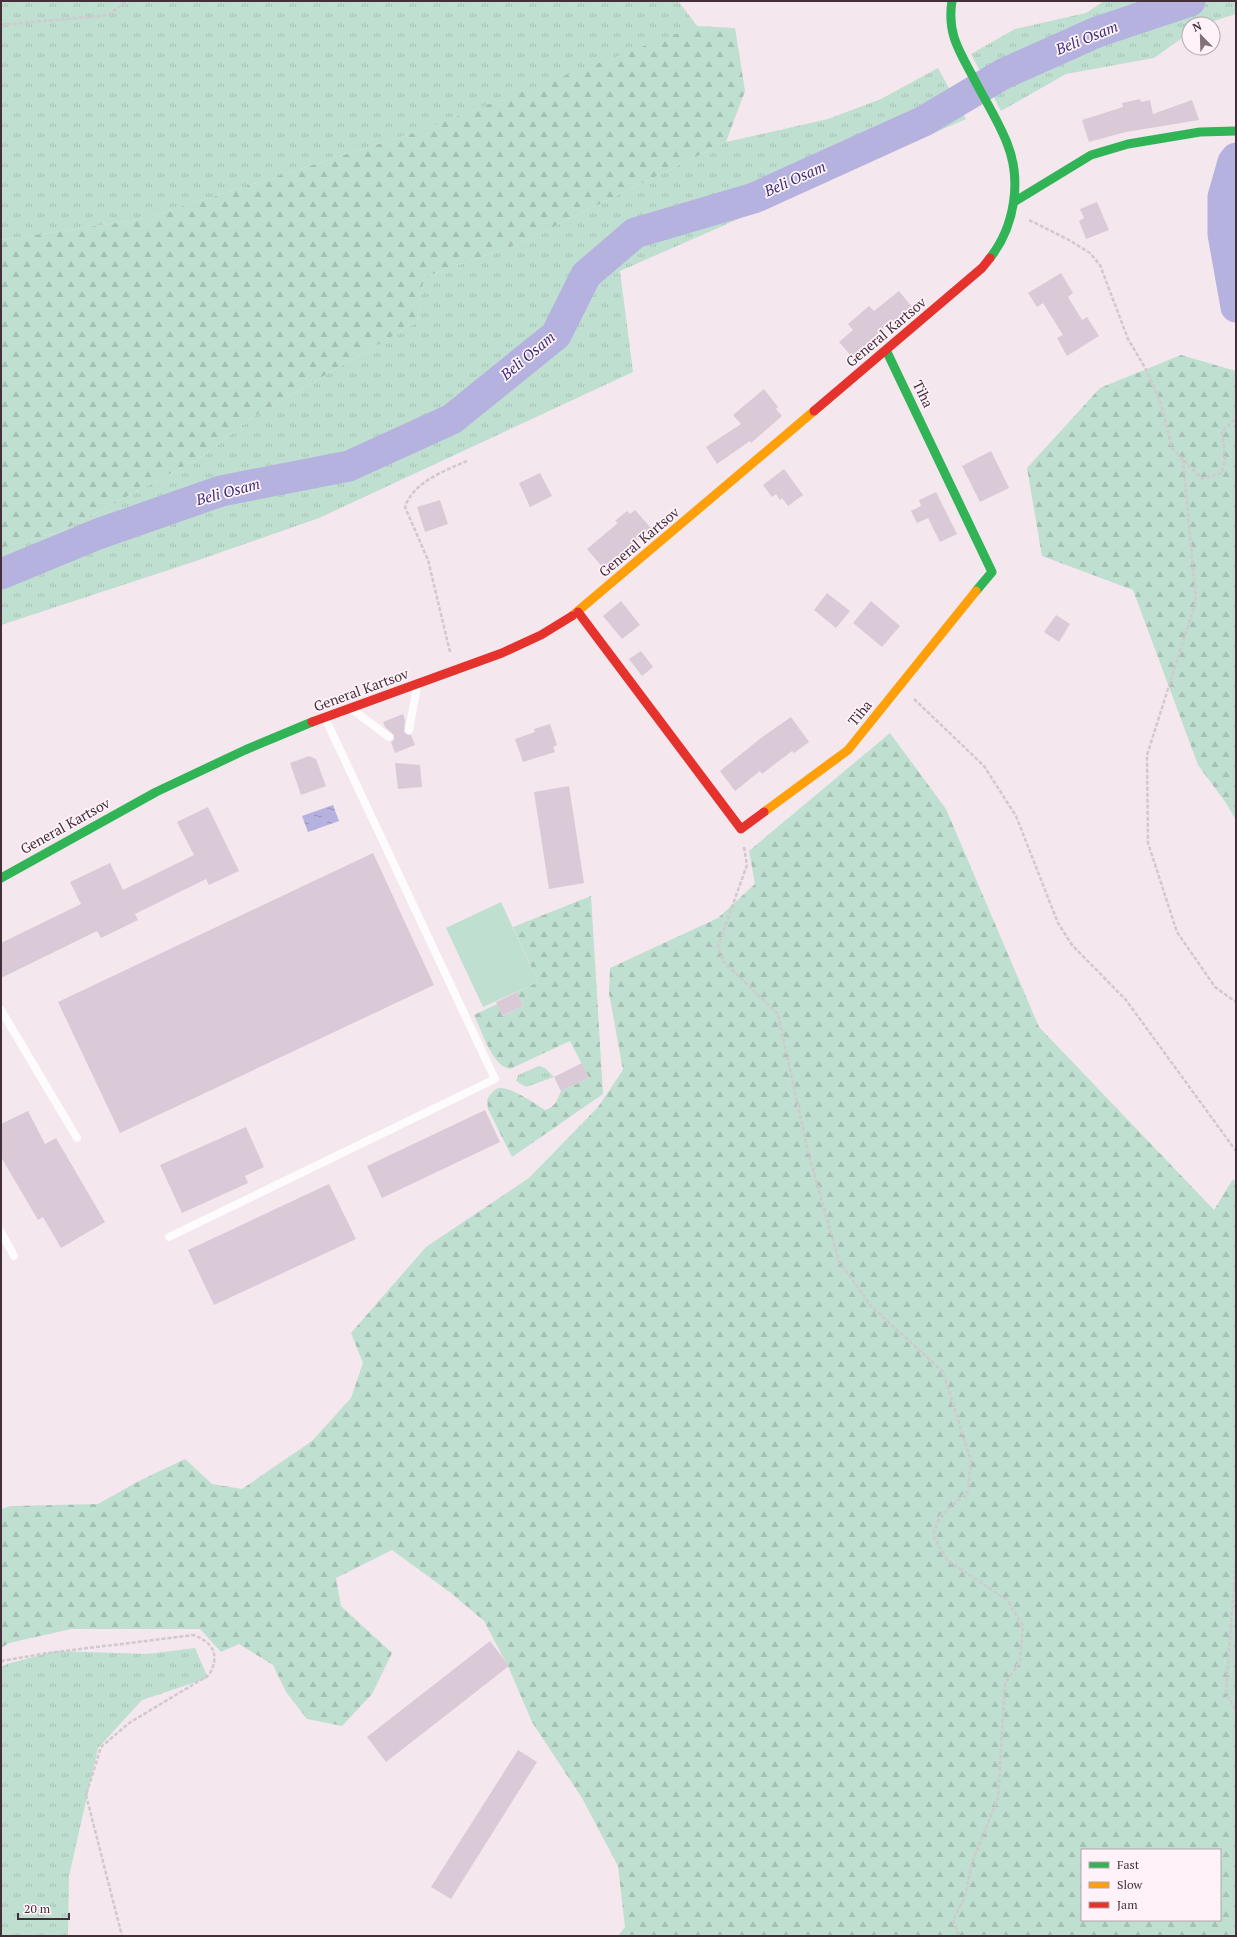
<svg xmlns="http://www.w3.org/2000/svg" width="1237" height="1937" font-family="'PT Serif',serif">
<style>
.grass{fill:url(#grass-tufts)}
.forest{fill:url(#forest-firs);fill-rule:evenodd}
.pitch{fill:#bfdfd1}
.water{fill:url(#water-ripples)}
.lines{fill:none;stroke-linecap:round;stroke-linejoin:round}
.river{stroke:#b6b2df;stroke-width:31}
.building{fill:#dacad7}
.path{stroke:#d0c9cd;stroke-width:2.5;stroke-dasharray:4 2;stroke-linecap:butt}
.lane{stroke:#fdfbfc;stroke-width:8}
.fast{stroke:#30b455;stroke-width:9}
.slow{stroke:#ff9f0a;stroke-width:9}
.jam{stroke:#e5322d;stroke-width:9}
.labels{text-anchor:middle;stroke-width:3.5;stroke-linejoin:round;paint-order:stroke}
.street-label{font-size:14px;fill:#432e3a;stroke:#fff3f9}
.water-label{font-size:15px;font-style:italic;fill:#393077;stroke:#fff3f9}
</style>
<defs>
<pattern id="grass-tufts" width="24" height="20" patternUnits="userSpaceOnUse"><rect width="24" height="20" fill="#bfdfd1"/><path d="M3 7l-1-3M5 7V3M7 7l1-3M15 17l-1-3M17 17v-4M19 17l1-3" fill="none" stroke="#a5c0b4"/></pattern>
<pattern id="forest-firs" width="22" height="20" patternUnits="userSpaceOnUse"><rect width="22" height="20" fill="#bfdfd1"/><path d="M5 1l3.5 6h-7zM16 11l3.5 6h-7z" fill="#a5c0b4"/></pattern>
<pattern id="water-ripples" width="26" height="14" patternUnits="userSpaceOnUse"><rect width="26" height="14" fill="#b6b2df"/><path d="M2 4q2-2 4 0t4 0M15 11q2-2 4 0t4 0" fill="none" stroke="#9691b6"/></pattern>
</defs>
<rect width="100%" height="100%" fill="#f4e7ee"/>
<path class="grass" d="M1,1h677l20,26 -285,106 -270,86 -142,21z
M1104,1h132v13l-32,10h-15v9l-35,25 -88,16 -65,37 -30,-57 44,-25 71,-16z
M938,68l28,51 -346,152 13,101 -314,146 -126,44 -192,63v-77l61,-17 143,-76 46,-37 166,-96 7,-45 94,-33 208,-102 102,-23 53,-20z
M539,1066l6,2 9,9 -28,10 -10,-6 2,-6z
M195,1648l13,30 -66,22 -44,48 -29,128 -1,60h-67v-269l6,-3 49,-13 91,3z"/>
<path class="forest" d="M697,26l38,2 10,63 -19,51 -208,102 -94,33 -7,45 -166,96 -46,37 -143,76 -61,17v-308l142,-21 270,-86z
M1181,355l55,16v449l-10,-17 -28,-38 -65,-175 -91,-34 -15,-88 73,-80z
M890,733l56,76 93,218 175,183 19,-31 3,4v753h-618l7,-9 -7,-61 -36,-68 -50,-76 -24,-56 -24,-45 -33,-28 -59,-43 -56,28 5,28 51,47 -20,41 -30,32 -35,-7 -21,-27 -13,-27 -34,-21 -18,8 -21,-23h-129l-62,14 -8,5v-139l10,-3 87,-2 41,-23 46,-22 27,25 30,5 70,-48 39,-43 12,-35 -12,-30 75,-86 103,-69 69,-71 25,-37 -14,-77 1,-25 108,-50 37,-34 -6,-33zM1082,1850h138v70h-138z
M591,896l12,198 -91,63 -24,-48 -1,-9c3,-5 7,-12 13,-12 11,-1 35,16 45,22 10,-3 12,-9 16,-19l28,-13 -19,-37 -60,28c-18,-3 -28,-38 -36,-54l23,-11 6,12 20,-10 -6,-14 21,-10 -25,-55z"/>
<path class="pitch" d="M501,902l37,80 -55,25 -37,-79z"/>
<path class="water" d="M333,805l6,16 -31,11 -6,-16z"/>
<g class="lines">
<path class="river" d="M1236,158l-3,4 -10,35v37l13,73
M1,574l97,-40 123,-43 128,-25 103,-47 104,-84 30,-60 49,-42 119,-35 170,-77 79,-47 94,-42 93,-31"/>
</g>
<path class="building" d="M1140,99l1,3 9,-2 3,14 39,-14 7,20 -73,12 -37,10 -7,-22 41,-13 -1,-4z
M1097,202l12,28 -23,9 -7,-18 5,-3 -4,-9z
M1061,273l12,20 -5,4 14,23 5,-3 12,19 -32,20 -10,-18 6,-3 -20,-32 -6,4 -9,-14z
M899,291l13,16 -19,15 -1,-1 -40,36 -13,-15 14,-12 -5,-6 21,-18 5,5z
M764,389l14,18 -2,2 6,7 -31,27 -1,-2 -33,23 -11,-17 35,-23 -8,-9z
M991,451l18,37 -29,14 -18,-36z
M784,469l19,26 -15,11 -6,-8 -2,2 -4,-6 -4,3 -9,-12z
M540,473l12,23 -22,11 -11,-24z
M936,492l21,42 -17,8 -12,-24 -11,5 -6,-12 10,-5 -2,-6z
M440,500l8,24 -23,8 -8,-25z
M635,510l16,18 -47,41 -17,-20 31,-26 -3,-2 12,-10 3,3z
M827,593l23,18 -14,17 -22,-18z
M621,601l19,24 -18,14 -19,-23z
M871,601l29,25 -18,21 -29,-24z
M1056,615l14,9 -11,18 -15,-10z
M641,651l12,16 -11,9 -13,-17z
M403,714l2,6 -1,12 4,3h3l4,10 -20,8 -4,-11 3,-2v-5l-9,-8 -2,-5z
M791,717l18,25 -15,11 -2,-2 -30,23 -2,-3 -25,20 -15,-20 41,-33z
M550,724l7,21 -4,2 2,5 -32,10 -8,-23 20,-7 -1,-3z
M309,756l7,3 10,27 -25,9 -11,-32z
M395,763l25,2 2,22 -24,2z
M569,786l15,97 -35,6 -15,-97z
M208,807l31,64 -30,14 -3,-6 -71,35 3,6 -37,18 -4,-7 -96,47v-35l80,-39 -11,-22 40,-19 13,27 71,-35 -17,-33z
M373,853l61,132 -314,148 -62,-131z
M517,992l6,14 -21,10 -6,-14z
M582,1063l7,15 -28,13 -7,-14z
M485,1110l15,32 -118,56 -15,-32z
M28,1111l17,33 11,-6 49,84 -44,26 -18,-31 -5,3 -37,-63v-33z
M246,1127l18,40 -19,9 3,7 -66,30 -22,-48z
M329,1184l27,55 -142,66 -26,-55z
M490,1641l19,25 -123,96 -19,-25z
M518,1750l19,12 -86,137 -20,-12z"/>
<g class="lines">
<path class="path" d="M1,25l108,-10 17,-14
M1029,220l40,20 21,13 10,12 28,74 19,32 14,33 11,44 30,31 20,-6 3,-16 -3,-25 14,-14
M1183,459l13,142 -49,154 1,88 29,89 38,55 21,15
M450,652l-22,-92 -23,-53c8,-25 41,-37 62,-46
M914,699l70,67 32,50 42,107 14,22 54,55 110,151
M744,847l3,18 -29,81 5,15 55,53 30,138 31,109 32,45 72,66 28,89 -3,30 -28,25 -7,19 14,25 60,40 16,26 -3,35 -15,23 -7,114 -26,65 -7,33 -12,24 6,16
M1236,1558l-10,135 10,18
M1,1661l47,-8 146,-18c20,8 26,21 15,40l-80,48 -28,24 -15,48 36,141"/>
<path class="lane" d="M353,710l36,27
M409,730l8,-43
M1,1010l76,128
M1,1232l13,24
M169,1237l326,-158 -170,-361"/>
<path class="fast" d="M952,1c-5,31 6,48 20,74 11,22 26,45 35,68 15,37 8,83 -17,115
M1014,202l77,-47 37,-11 72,-12 36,-1
M886,350l106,222 -16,19
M1,878l155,-86 89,-42 67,-28"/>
<path class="slow" d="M572,616l242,-205
M764,812l84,-62 128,-159"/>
<path class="jam" d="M814,411l168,-143 8,-10
M578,612l163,217 23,-17
M312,722l190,-69 39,-18 31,-19"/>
</g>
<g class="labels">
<g class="street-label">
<text transform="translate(886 332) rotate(-40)" y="5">General Kartsov</text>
<text transform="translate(923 394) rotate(64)" y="5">Tiha</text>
<text transform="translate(639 542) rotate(-40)" y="5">General Kartsov</text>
<text transform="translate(361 690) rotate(-20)" y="5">General Kartsov</text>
<text transform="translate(860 713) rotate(-51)" y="5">Tiha</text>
<text transform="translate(65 826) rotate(-29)" y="5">General Kartsov</text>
</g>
<g class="water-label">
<text transform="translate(1087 38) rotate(-22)" y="5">Beli Osam</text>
<text transform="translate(795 179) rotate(-24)" y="5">Beli Osam</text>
<text transform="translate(528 356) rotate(-40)" y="5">Beli Osam</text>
<text transform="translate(228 492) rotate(-15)" y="5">Beli Osam</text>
</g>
</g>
<rect width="1237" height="1937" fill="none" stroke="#432e3a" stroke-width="4"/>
<rect x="1081" y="1849" width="140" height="72" fill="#fff3f9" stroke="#b4a4ad"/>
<rect x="1089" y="1862" width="20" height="6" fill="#30b455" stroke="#b4a4ad"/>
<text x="1117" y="1869" font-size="12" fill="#432e3a">Fast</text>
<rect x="1089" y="1882" width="20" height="6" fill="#ff9f0a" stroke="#b4a4ad"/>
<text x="1117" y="1889" font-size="12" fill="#432e3a">Slow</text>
<rect x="1089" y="1902" width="20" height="6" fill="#e5322d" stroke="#b4a4ad"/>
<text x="1117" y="1909" font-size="12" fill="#432e3a">Jam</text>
<g transform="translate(1201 36) rotate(337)"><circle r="19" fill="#fff3f9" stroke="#b4a4ad"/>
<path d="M0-3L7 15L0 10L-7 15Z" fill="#816f79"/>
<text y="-6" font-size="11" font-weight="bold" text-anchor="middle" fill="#432e3a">N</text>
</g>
<path d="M18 1913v6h51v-6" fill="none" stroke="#432e3a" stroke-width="2"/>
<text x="24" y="1913" font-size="12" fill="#432e3a" stroke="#fff3f9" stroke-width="3" paint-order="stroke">20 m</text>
</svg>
